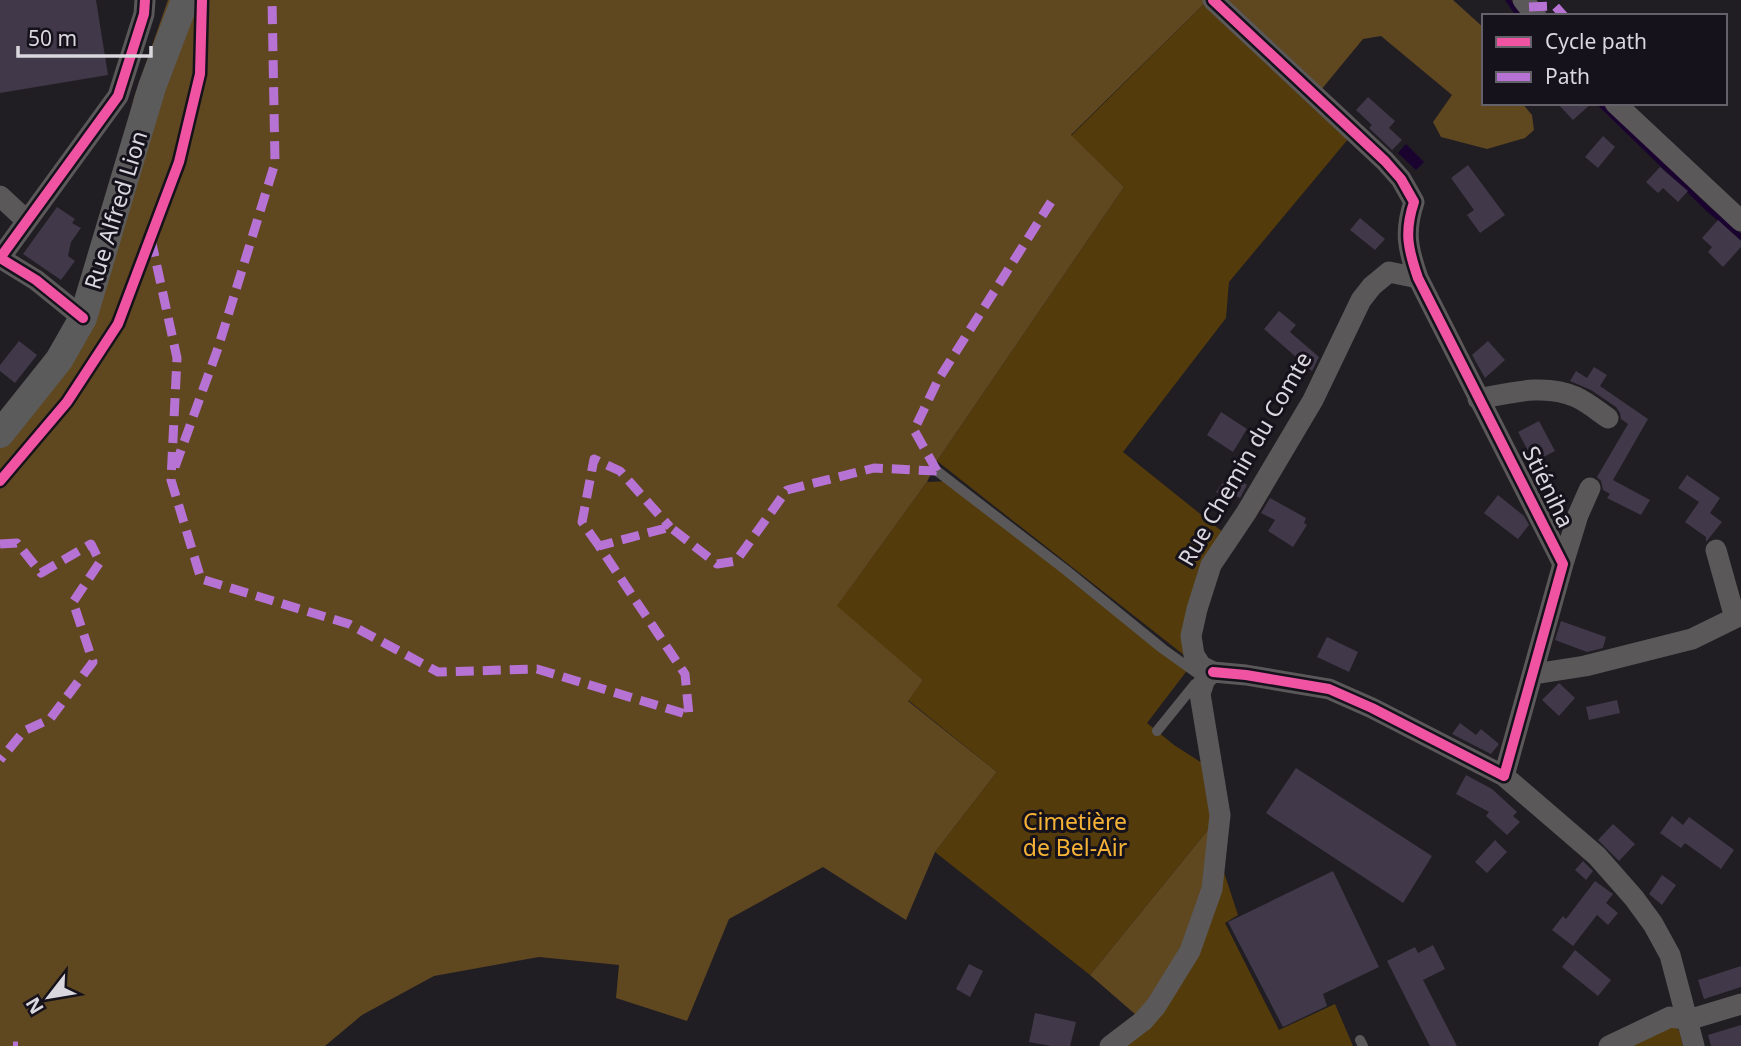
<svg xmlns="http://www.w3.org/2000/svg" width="1741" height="1046" font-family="'Noto Sans',sans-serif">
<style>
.green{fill:#543b0b}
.forest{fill:#5f4720}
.water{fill:#1b0330}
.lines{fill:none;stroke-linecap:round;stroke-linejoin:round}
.stream{stroke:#1b0330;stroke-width:5}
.building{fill:#413849}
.lane{stroke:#5a5858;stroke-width:10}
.street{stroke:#5a5858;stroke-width:21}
.secondary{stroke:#5c5b5b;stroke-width:28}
.quiet{stroke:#b673d3;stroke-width:9;stroke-dasharray:18 9;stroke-linecap:butt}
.cycleway-casing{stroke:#16121c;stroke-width:15}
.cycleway{stroke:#f153a3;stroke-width:10}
.labels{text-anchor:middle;stroke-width:6;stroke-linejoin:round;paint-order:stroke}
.street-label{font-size:23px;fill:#dad7de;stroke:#16121c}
.park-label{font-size:23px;fill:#f4b236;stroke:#16121c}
</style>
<rect width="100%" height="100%" fill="#201d23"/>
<path class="green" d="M1208,0l146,132 -125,150 -3,36 -103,134 106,85 -40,122 -252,-198 187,-274 -53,-51z
M950,481l239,187 -42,55 27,22 39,25 7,45 -130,160 -155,-123 62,-80 -89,-72 15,-20 -87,-73 91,-125z
M1216,848l22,67 -13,8 54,107 56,-26 18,42h-243l22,-17z
M1669,1025l10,5 4,16h-60z"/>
<path class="forest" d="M168,0h1040l-137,135 53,52 -187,274 -10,21 -90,124 86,74 -15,21 89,71 -62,80 -29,68 -83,-53 -94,52 -42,102 -71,-23 3,-33 -80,-8 -105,19 -72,39 -37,31h-325v-612l83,-116 51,-221z
M1213,0h240l31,28v75h38l10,12 2,15 -9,8 -38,11 -46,-12 -8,-15 19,-27 -71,-59 -18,3 -47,57z
M1220,815l-8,74 -69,132 -53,-46z"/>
<path class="water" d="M1406,144l18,18 -8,8 -18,-17z"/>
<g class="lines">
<path class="stream" d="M1508,0l11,16
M1599,103l109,106 33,28"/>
</g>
<path class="building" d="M0,0h96l12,75 -108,18z
M1368,97l27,24 -6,7 13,12 -10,10 -23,-22 3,-3 -16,-15z
M1557,103h35l-19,17z
M1603,136l12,11 -17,21 -13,-11z
M1468,165l37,50 -25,18 -13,-18 7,-5 -23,-32z
M1660,167l28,24 -10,11 -15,-14 -5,5 -12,-11z
M57,207l18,12 -3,4 9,5 -10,14 -3,14 7,5 -14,19 -38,-26z
M1360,218l25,21 -10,11 -25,-20z
M1718,220l23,21v6l-18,20 -15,-15 4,-5 -10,-9z
M1279,311l17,14 -6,7 29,25 -7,14 -48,-42z
M19,341l18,14 -22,28 -15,-12v-6z
M1488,341l17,19 -20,18 -13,-23z
M1594,367l13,8 -7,11 48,33 -35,61 37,20 -9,15 -34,-17 3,-4 -7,-4 -2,-9 -4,-4 31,-53 -7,-5 -1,-6 -4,-6 -25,-17 -21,-9 6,-10 11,7z
M1221,412l26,17 -14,23 -26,-17z
M1539,421l16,30 -21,11 -16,-30z
M1230,473l17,12 -7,13 -6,-3 -4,6 -14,-9z
M1687,475l33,23 -10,15 12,9 -16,20v-5l-21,-15 14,-20 -21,-14z
M1498,495l26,21 5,9 -11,14 -34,-26z
M1270,498l36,20 -2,5 3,2 -14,22 -25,-16 7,-11 -14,-7z
M1561,621l45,16 -3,11 -16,4 -32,-12z
M1327,637l31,15 -9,20 -32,-15z
M1559,683l16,15 -16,18 -17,-16z
M1617,700l3,13 -31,7 -3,-13z
M1460,723l16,12 5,-6 18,15 -8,10 -39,-20z
M1296,768l136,88 -29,47 -137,-90z
M1466,775l26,14 25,23 -4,4 7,6 -13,13 -21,-19 3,-4 -33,-18z
M1672,816l11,9 6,-8 45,33 -13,19 -36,-26 -4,5 -21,-15z
M1613,824l22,20 -16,17 -21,-21z
M1495,840l12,12 -20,21 -12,-11z
M1583,861l10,10 -7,9 -11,-10z
M1333,871l46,96 -56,27 4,12 -44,21 -55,-105z
M1662,875l14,10 -14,20 -13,-11z
M1595,881l18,13 -7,9 12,10 -10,12 -11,-10 -24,31 -21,-16 11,-14 3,3z
M1433,945l12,24 -22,11 34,66h-27l-43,-85 28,-14 3,6z
M1575,950l36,30 -13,16 -36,-29z
M969,964l14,7 -13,26 -14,-8z
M1741,966v21l-37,12 -6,-19z
M1035,1013l41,9 -6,24h-19l-22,-4z
M1741,1025v21h-30l-3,-11z"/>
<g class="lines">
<path class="lane" d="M937,471l130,100 96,78 42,30 -10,5 -38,47
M1360,1040l3,6"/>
<path class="street" d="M1523,0l13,16
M1615,103l126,118
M0,196l27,25
M83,318l-47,-38 -36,-22 118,-162 26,-82 1,-14
M1478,399c32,-6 67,-16 98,-2 11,5 22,14 32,21
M1716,550l19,68
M1563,564l15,-49 12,-27
M1213,672l33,3 83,14 43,19 132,68 59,-212 -145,-286c-10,-29 -14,-46 -4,-76l-13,-23 -16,-18 -172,-161
M1534,674l51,-8 107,-27 49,-24
M1504,776l93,80 37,42 19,26 17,31 24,91
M1110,1046l33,-25 13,-15 34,-55 22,-62 8,-74 -20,-121 5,-15 8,-7 -12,-6 -7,-11 -3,-19 6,-27 14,-44 35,-52 67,-113 48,-100 11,-14 17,-14 29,6
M1609,1046l61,-29 18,3 53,-16"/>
<path class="secondary" d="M0,434l59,-74 24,-42 69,-231 33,-87"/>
<path class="quiet" d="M1529,7l26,-1 9,10
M151,239l26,119 -6,122 30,99 148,45 89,48 99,-3 152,46 -4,-41 -86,-128 71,-19 47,37 19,-3 51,-71 87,-22 63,3
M175,467l43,-119 57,-185 -3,-163
M937,471l-23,-41 24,-50 113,-178
M0,544l17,-1 24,30 50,-29 9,18 -27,40 20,60 -43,57 -26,12 -24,29
M599,546l-17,-24 12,-63 26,12 50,56
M13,1046h5"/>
<g class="cycleway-casing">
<path id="cycleway" d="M83,318l-47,-38 -36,-22 118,-162 26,-82 1,-14
M0,481l67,-79 51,-78 61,-162 21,-88 2,-74
M1213,672l33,3 83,14 43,19 132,68 59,-212 -145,-286c-10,-29 -14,-46 -4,-76l-13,-23 -16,-18 -172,-161"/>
</g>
<use href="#cycleway" class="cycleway"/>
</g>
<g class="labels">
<g class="street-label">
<text transform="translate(116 210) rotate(-73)" y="8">Rue Alfred Lion</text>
<text transform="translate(1245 459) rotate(-60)" y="8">Rue Chemin du Comte</text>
<text transform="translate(1548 487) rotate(64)" y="8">Stiéniha</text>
</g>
<g class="park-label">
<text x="1075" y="830">Cimetière<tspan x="1075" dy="26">de Bel-Air</tspan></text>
</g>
</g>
<rect x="1482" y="14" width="245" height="91" fill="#16121c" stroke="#64616a" stroke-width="2"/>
<rect x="1496" y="37" width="35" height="10" fill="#f153a3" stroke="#64616a" stroke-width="2"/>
<text x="1545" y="49" font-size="21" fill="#dad7de">Cycle path</text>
<rect x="1496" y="72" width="35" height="10" fill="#b673d3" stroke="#64616a" stroke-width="2"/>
<text x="1545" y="84" font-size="21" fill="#dad7de">Path</text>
<g transform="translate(49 997) rotate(239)" stroke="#16121c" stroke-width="5" paint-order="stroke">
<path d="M0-5L12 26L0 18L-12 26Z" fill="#dad7de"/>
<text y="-10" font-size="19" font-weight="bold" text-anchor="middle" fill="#dad7de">N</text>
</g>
<path d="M18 46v10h133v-10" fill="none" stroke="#dad7de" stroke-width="3.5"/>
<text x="28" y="46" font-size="21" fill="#dad7de" stroke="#16121c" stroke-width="5" paint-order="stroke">50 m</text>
</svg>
